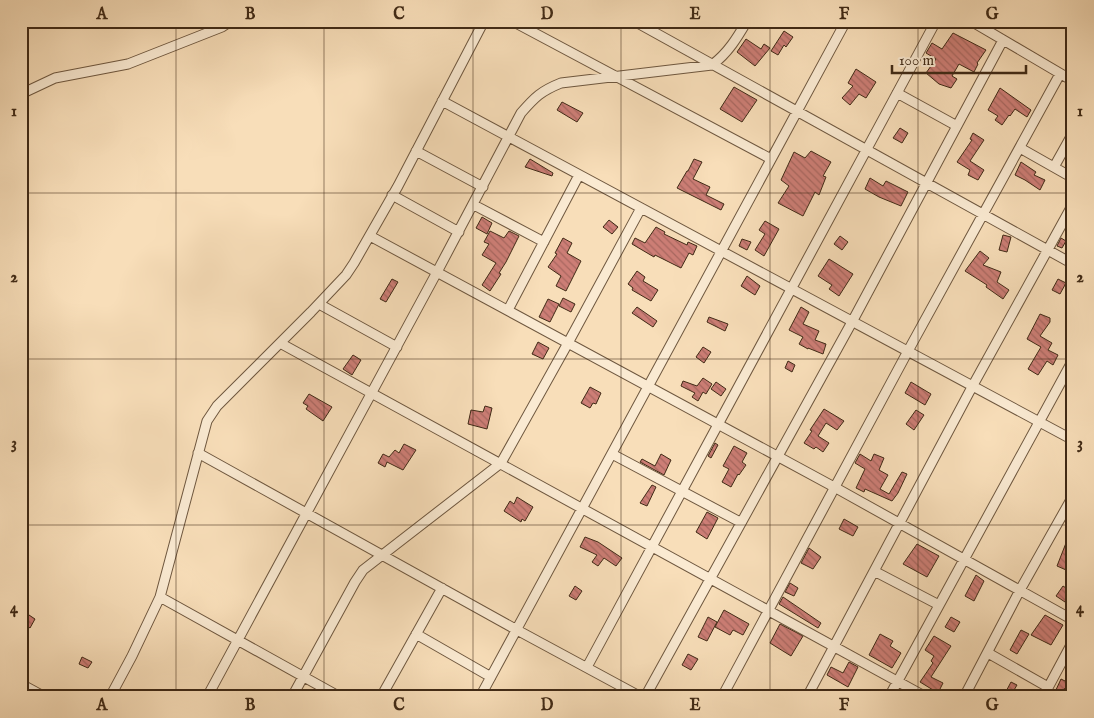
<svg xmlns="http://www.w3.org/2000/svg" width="1094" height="718" font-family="'IM FELL English',serif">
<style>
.building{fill:url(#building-back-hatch);stroke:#402a16}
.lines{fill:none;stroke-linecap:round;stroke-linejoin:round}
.minor-casing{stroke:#6e573f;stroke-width:11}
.minor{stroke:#faead2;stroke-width:9}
.grid{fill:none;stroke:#402a16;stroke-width:1;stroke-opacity:0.55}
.neatline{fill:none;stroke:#402a16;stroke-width:2}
.grid-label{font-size:16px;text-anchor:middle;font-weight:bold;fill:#402a16}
</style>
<defs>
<pattern id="building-back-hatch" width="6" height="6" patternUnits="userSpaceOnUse" patternTransform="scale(1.25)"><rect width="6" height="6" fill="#cd7e76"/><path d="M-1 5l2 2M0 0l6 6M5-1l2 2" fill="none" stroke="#a86760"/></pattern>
</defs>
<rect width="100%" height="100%" fill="#f8deb9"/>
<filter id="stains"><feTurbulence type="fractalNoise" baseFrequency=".004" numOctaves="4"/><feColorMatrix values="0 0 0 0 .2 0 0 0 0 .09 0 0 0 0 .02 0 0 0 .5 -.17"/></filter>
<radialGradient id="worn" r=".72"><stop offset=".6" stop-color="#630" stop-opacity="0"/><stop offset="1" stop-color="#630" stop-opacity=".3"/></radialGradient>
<path class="building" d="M784,31l9,6 -7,10 -2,-2 -6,10 -7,-4z
M953,33l33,17 -9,13 1,1 -4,8 -15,-8 -7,12 5,3 -6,9 -12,-4 -13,-11 10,-14 -10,-6 6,-10 10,6z
M746,39l15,10 3,-5 6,4 -15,18 -18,-14z
M856,69l20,13 -10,16 -7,-4 -9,11 -8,-7 11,-12 -5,-3z
M734,87l23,13 -15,22 -22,-13z
M1000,88l31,22 -4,7 -12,-8 -5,7 -1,-1 -7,10 -7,-5 3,-4 -10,-6z
M562,102l21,11 -6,9 -20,-12z
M900,128l8,5 -6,10 -9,-5z
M973,133l11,7 -14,21 14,9 -6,10 -10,-5 2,-5 -13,-8 15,-22 -2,-1z
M811,151l20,11 -8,14 3,1 -7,18 -4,-3 -12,24 -25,-13 11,-17 -8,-6 13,-28 11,6z
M530,159l23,14 -1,3 -27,-9z
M694,159l8,3 -9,17 17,8 -4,8 18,9 -3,6 -44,-22 10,-17h1z
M1021,162l15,10 -2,3 11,5 -5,10 -15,-10 -10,-5z
M870,178l13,8 3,-5 22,11 -7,14 -22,-9 -14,-8z
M482,217l10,6 -5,11 -11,-6z
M609,220l9,7 -6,7 -9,-7z
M765,221l14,8 -15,27 -9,-6 10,-16 -6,-4z
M656,227l9,5 -1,2 23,11 1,-3 9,4 -4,9 -4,-2 -8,15 -26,-13 -1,2 -22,-13 3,-6 10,5z
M490,231l14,7 5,-7 10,5 -13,26 -7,11 2,1 -11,17 -8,-6 14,-22 -14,-8 7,-11 -5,-2z
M1003,235l8,2 -4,15 -8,-2z
M840,236l8,6 -6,8 -8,-6z
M563,238l9,5 -5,10 14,8 -15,30 -10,-5 5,-10 -13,-9 9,-13 -2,-1z
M1061,238l5,3 -4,7 -5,-2z
M742,239l9,3 -4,8 -8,-4z
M980,251l9,7 -6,7 18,7 -4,10 12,8 -6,9 -17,-12 1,-2 -22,-14z
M829,259l24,15 -14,22 -10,-7 3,-4 -14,-9z
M637,271l8,6 -2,4 15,9 -7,11 -19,-11 1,-2 -5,-4z
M747,276l13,10 -5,9 -14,-9z
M392,279l6,3 -12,20 -6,-3z
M1058,279l8,4 -6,11 -8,-4z
M563,298l12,6 -4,8 -12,-6z
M548,299l11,5 -9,18 -11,-5z
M637,307l20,14 -4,6 -21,-14z
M801,307l8,5 -6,12 16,7 -4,9 11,4 -3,10 -15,-6v1l-9,-5 4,-7 -14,-7z
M1040,314l10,4v4l-10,14 12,7 -4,7 10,5 -5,10 -6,-4 -9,14 -10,-6 13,-22 -14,-8z
M709,317l19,7 -3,7 -18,-9z
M538,342l11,6 -6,11 -11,-5z
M703,347l8,5 -7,11 -8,-6z
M353,355l8,5 -9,15 -9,-6z
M788,361l7,4 -3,7 -7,-4z
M703,378l9,6 -6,10 -3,-2 -5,9 -6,-4 3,-4 -14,-7 2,-5 14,5z
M716,382l10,7 -5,7 -10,-7z
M911,382l20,12 -6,11 -20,-12z
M590,387l11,6 -5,11 -3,-1 -3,5 -9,-5z
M309,394l23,13 -9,14 -17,-12 2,-3 -5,-3z
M485,406l7,2 -5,21 -19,-5 3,-14 12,2z
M824,409l20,12 -7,9 -11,-7 -8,13 11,7 -6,9 -7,-5 -2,2 -10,-6 8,-12 -2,-1z
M916,410l8,5 -10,15 -8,-6z
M715,443l3,2 -7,13 -3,-2z
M404,444l12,6 -13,20 -16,-8 -2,5 -7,-4 5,-9 6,3 6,-7 4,3z
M734,446l13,7 -5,9 4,3 -7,10 -1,-1 -7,13 -9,-5 7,-13 -6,-3z
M661,454l10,6 -7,15 -24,-13 2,-3 13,7z
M860,454l11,7 3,-7 10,4 -5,12 9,5 -8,14 9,5 13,-22 5,2 -9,19 -6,8 -27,-12 -1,3 -8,-4 9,-19 -10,-6z
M652,485l4,2 -9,19 -7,-3z
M517,497l16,10 -8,14 -3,-2 -1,3 -17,-11 6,-10 4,3z
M707,512l11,6 -11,21 -11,-7z
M844,519l14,8 -5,9 -14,-7z
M585,537l13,5 24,16 -6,8 -12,-8 -6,8 -6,-4 5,-7 -17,-8z
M1066,543l7,3v27l-16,-7z
M917,544l22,12 -12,21 -24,-13z
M809,548l12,9 -8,12 -12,-6z
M976,575l8,6 -10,20 -9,-5z
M790,583l8,5 -4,8 -9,-4z
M575,586l7,5 -6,9 -7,-4z
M1063,586l9,6 -7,10 -9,-6z
M783,597l38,26 -3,5 -39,-24z
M724,610l25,14 -6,11 -10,-5 -3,5 -15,-8z
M26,613l9,6 -5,9 -4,-3 -5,8v-14z
M1045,615l18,10 -12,20 -20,-10z
M708,617l9,5 -10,19 -9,-4z
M951,617l9,5 -6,10 -9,-5z
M780,624l23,12 -12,20 -21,-13z
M1021,630l8,4 -12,20 -7,-4z
M880,634l13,7 -3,5 11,7 -9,15 -23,-13z
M934,636l17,10 -20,31 12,6 -5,10 -18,-11 13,-19 -2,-2 3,-5 -9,-6z
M688,654l10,5 -7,11 -9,-5z
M82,657l10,5 -4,6 -9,-4z
M849,662l9,5 -10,20 -21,-12 4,-8 12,6z
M1073,670v10l-5,9 -3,-1 -5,7 2,2h-12l3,-6 2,1 6,-13 4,2z
M1011,682l6,3 -7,12h-7z"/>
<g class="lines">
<g class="minor-casing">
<path id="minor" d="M512,21l259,138
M634,21l439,243
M971,21l102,60
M897,93l60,33
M21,94l34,-16 73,-14 94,-37 9,-6
M442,101l631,339
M1020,148l53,30
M416,151l67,36
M1054,167l19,-34
M392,195l67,37
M474,205l70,37
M370,236l466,252 237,132
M319,304l78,43
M508,310l71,-135
M280,343l646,354
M198,453l319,177 124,67
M612,454l128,68
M874,571l65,34
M160,597l180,100
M416,634l75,43
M988,653l60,34
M587,667l349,-646
M21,684l24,13
M110,697l22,-41 28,-59 47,-176 10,-15 94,-94 35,-37 8,-12 44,-77 86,-165
M207,697l230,-425 84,-159c14,-16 20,-22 40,-30l151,-18c16,-12 25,-27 35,-44
M292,697l63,-115 8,-12 138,-107 67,-120 73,-135
M381,697l61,-109
M480,697l366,-676
M645,697l207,-375 151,-282
M722,697l186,-346 152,-277
M807,697l165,-310 101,-183
M889,697l184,-337
M964,697l56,-107 53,-94
M1043,697l30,-56"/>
</g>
<use href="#minor" class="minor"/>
</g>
<path class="grid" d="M176,21v676M324,21v676M473,21v676M621,21v676M770,21v676M918,21v676M21,193h1052M21,359h1052M21,525h1052"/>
<rect width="1094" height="718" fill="none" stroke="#f8deb9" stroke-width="55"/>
<path d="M892 65v8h134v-8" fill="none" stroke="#402a16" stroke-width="2.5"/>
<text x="899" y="65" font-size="15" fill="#402a16" stroke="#faead2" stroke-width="4" paint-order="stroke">100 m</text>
<rect x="28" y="28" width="1038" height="662" class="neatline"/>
<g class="grid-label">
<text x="102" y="19">A</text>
<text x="250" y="19">B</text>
<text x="399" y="19">C</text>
<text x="547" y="19">D</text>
<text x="695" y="19">E</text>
<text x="844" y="19">F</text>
<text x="992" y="19">G</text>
<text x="14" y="116">1</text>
<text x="1080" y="116">1</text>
<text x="14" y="282">2</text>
<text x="1080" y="282">2</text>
<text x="14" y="448">3</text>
<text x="1080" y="448">3</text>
<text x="14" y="613">4</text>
<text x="1080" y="613">4</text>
<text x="102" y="710">A</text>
<text x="250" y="710">B</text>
<text x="399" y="710">C</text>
<text x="547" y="710">D</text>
<text x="695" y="710">E</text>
<text x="844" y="710">F</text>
<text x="992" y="710">G</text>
</g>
<rect width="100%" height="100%" filter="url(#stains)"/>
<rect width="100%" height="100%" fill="url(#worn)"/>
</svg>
